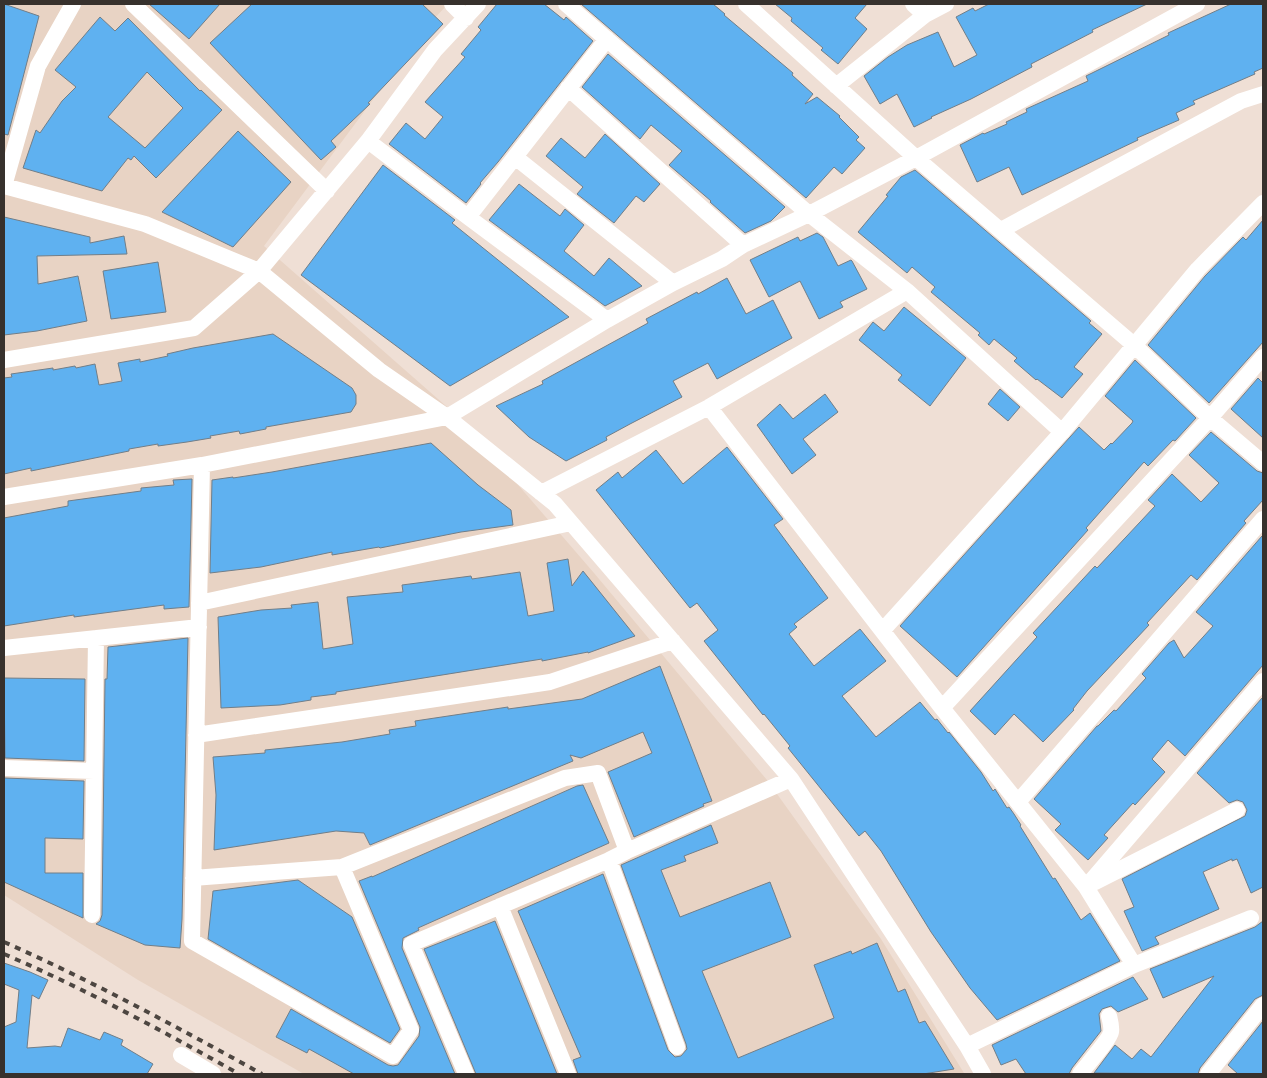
<svg xmlns="http://www.w3.org/2000/svg" width="1267" height="1078" font-family="'Fira Sans Condensed',sans-serif">
<style>
.built{fill:#e8d3c4}
.building{fill:#5fb1f0;stroke:#717e88;fill-rule:evenodd}
.lines{fill:none;stroke-linecap:round;stroke-linejoin:round}
.minor{stroke:#fff;stroke-width:16}
.rail{stroke:#4d4641;stroke-width:4;stroke-dasharray:6 6;stroke-linecap:butt}
</style>
<rect width="100%" height="100%" fill="#efdfd5"/>
<path class="built" d="M4,4h444l-17,18 -167,224 199,175 131,152 173,207 114,159 83,134 -660,1 -166,-94 -134,-85z"/>
<path class="building" d="M4,4l35,12 -31,119 -4,-1z
M149,4h71l-31,35z
M252,4h170l21,20 -75,79 2,1 -39,37 5,6 -15,13 -111,-117z
M497,4h47l20,16 2,-3 27,24 -95,121 -18,21 1,1 -15,19 -77,-59 17,-21 19,16 18,-22 -18,-15 40,-45 -4,-3 20,-24 -3,-3z
M581,4h132l12,10 -1,1 69,58 -1,2 21,19 -8,10 12,-7 23,19 -1,1 20,20 -3,3 9,8 -23,26 -8,-7 -28,31z
M775,4h92l-12,14 12,11 -29,35 -17,-14 2,-2 -32,-27 1,-3z
M989,4h158l-55,26 1,2 -62,32 1,3 -61,32 -40,18 1,1 -18,9 -17,-33 -17,10 -16,-28 24,-19 19,-12 31,-13 16,35 23,-12 -21,-38 17,-9 2,3z
M1231,4h32v64l-9,4 1,2 -62,27 2,3 -19,9 3,7 -42,18 1,2 -116,55 -13,-28 -32,15 -17,-37 23,-12 1,1 23,-10 -1,-2 21,-10 -1,-3 62,-28 -2,-5 83,-41 -1,-2z
M100,17l15,14 13,-13 72,73 1,-1 21,20 -66,68 -22,-22 -3,4 -3,-2 -26,33 -79,-23 13,-38 4,3 22,-32 14,-14 -21,-17zM147,72l36,36 -38,40 -37,-31z
M608,54l177,153 -14,14 -26,12 -35,-31 1,-1 -42,-36 13,-14 -31,-26 -11,14 -58,-52z
M238,131l53,51 -58,65 -71,-35z
M605,134l55,50 -16,18 -8,-6 -22,27 -37,-29 6,-7 -37,-31 15,-18 24,20z
M383,165l72,55 -3,3 117,94 -119,69 -149,-111z
M915,170l176,151 -2,2 13,11 -28,33 9,7 -21,24 -25,-19 -1,1 -22,-19 3,-3 -23,-19 -5,6 -11,-10 2,-2 -49,-41 4,-5 -23,-20 -5,6 -49,-41 30,-36 -2,-1 15,-18z
M519,184l41,32 5,-7 19,16 -20,26 30,25 15,-18 33,28 -37,20 -116,-86z
M4,217l86,20v6l34,-7 3,18 -90,2 1,28 40,-8 9,45 -50,10 -33,4z
M1263,220v122l-54,61 -61,-58 57,-69 38,-39 3,3z
M817,233l6,4 15,29 13,-6 1,1 15,28 -27,13 3,5 -24,12 -19,-38 -31,16 -19,-37 48,-23 2,4z
M158,262l8,50 -55,7 -8,-48z
M727,278l19,36 27,-14 19,38 -75,41 -9,-16 -35,18 9,16 -52,27 -24,13 1,3 -41,21 -37,-24 -33,-31 47,-22 -1,-3 106,-58 -2,-4 51,-27 1,2z
M904,307l62,51 -36,48 -32,-26 4,-5 -43,-35 14,-18 11,9z
M273,334l79,54 4,7v9l-5,8 -85,15v2l-26,5 -1,-3 -29,5 1,2 -24,4 -29,4v-2l-29,5v2l-98,20v-3l-27,6v-96l8,-1 -1,-3 42,-6v2l22,-4 1,2 19,-4 4,21 23,-4 -4,-18 22,-4v3l28,-6 -1,-2 26,-6z
M1135,360l61,58 -21,23 -2,-1 -25,26 -4,-4 -58,66 2,2 -131,147 -57,-51 179,-199 25,23 7,-7 1,1 20,-21 1,-2 -28,-25z
M1258,378l5,5v55l-32,-29z
M1000,389l20,18 -12,14 -20,-17z
M825,394l13,18 -35,27 13,16 -24,19 -35,-49 23,-21 13,15z
M1211,432l46,39 6,2v27l-19,21 2,2 -49,57 -6,-5 -44,48 2,2 -62,66 -14,18 1,1 -31,32 -29,-28 -19,21 -25,-24 67,-74 -4,-4 62,-67 2,2 58,-62 -7,-6 24,-26 29,28 18,-19 -30,-28z
M431,443l47,42 33,25 2,15 -52,7 -81,16 -1,-1 -47,8v-3l-71,15 -51,6 2,-93 21,-3v1l39,-6z
M727,447l56,72 -9,6 54,73 -34,26 3,3 -8,7 25,32 46,-37 26,32 -44,35 34,41 44,-35 15,18 2,-1 11,14 1,-1 32,40 12,19 2,-2 12,19 2,-1 5,7 7,11 -1,1 33,53 2,-1 26,42 9,-7 30,48 -123,59 -27,-32 -39,-56 -50,-81 -16,-20 -6,5 -71,-88 2,-2 -26,-32 -1,1 -59,-74 14,-11 -21,-27 -7,5 -94,-118 22,-18 4,6 34,-28 27,34z
M192,479l-3,128 -25,2v-4l-90,12v-2l-70,11v-108l64,-12v-5l73,-10v-3l33,-3 -1,-5z
M1262,536l1,1v128l-78,91 -17,-16 -16,19 13,13 -30,33 -2,-2 -29,32 4,3 -20,22 -33,-30 6,-6 -27,-25 63,-73h1l16,-16 2,1 30,-33 -4,-4 27,-31 5,-3 10,18 29,-32 -17,-14z
M568,559l4,27 11,-15 52,65 -47,17v-1l-46,9v-2l-206,33v2l-25,3v3l-31,5 -59,3 -3,-91 43,-7 31,-2 -1,-3 27,-3 5,47 30,-5 -6,-47 56,-5 -1,-7 69,-9 1,3 48,-7 8,44 26,-5 -7,-48z
M188,638l-6,281 -2,29 -35,-3 -49,-21 4,-3 2,-6 3,-236h2l1,-32z
M660,666l52,135 -9,3 1,2 -70,31 -26,-65 44,-19 -9,-21 -62,26 -11,-3 3,6 -203,84 -6,-12 -28,-2 -122,19 2,-55 -3,-38 52,-4v-3l77,-8 48,-8 -1,-4 27,-4 -1,-5 93,-14v2l74,-10z
M4,678l81,1 -1,82 -79,-3z
M1262,698l1,1v188l-12,6 -14,-34 -5,2v-2l-29,13 16,37 -64,28 4,7 -17,7 -18,-40 10,-4 -12,-28 123,-63 2,-6 -4,-8 -6,-2 -8,3 -32,-30z
M4,778l80,3 -1,58 -38,-1v35h38v45l-79,-36z
M583,785l26,58 -191,85 1,2 -16,8 -1,10 53,126h-101l-45,-25 -2,4 -31,-16 15,-28 97,56 5,1 5,-1 21,-29 1,-9 -61,-146 13,-5v1l205,-91z
M711,825l7,18 -34,13 2,5 -25,9 19,47 90,-35 21,55 -89,34 36,87 96,-40 -20,-53 37,-14 1,3 25,-11 21,49 7,-3 14,34 6,-2 29,48 -31,5h-345l-5,-14 8,-3 -63,-146 85,-37 65,176 7,7 6,-1 6,-7 -1,-5 -65,-179z
M298,880l54,37 48,112 -10,14 -182,-104 5,-48z
M495,921l62,153h-81l-52,-125z
M1263,921v74l-8,4 -55,69 -2,6 -104,-1 21,-28 17,14 9,-10 10,8 63,-81 -51,22 -13,-29 105,-42z
M4,963l26,9 18,8 -9,19 -7,-4 -5,53 28,-2 6,1 7,-19 32,12 4,-8 19,8 -2,5 32,19 -6,10h-143v-47l12,-5 3,-32 -15,-6z
M1133,977l15,22 -30,13 -7,-6 -9,3 -3,5 2,17 -29,37 -3,6h-43l-10,-15 -15,6 -9,-20z
M1263,1021v53h-25l-10,-9z"/>
<g class="lines">
<path class="minor" d="M133,4l194,187
M452,4l14,14
M566,4l243,210 98,77 155,141
M746,4l170,154 218,187 76,73 53,45
M913,4l12,11
M836,86l89,-71 21,-11
M568,88l175,157
M368,141l100,76 139,103
M515,157l158,126
M4,186l141,38 114,47 120,99 68,47 108,87 236,275 176,267 16,28
M4,186l34,-120 35,-62
M468,217l139,-178
M1001,230l240,-129 22,-7
M4,360l190,-32 65,-57 109,-130 67,-91 43,-46
M709,407l233,301 144,179 48,78
M202,465l-10,476 201,115 18,-26 -69,-163
M541,493l168,-86 198,-116
M4,497l198,-32 245,-48 160,-97 66,-37 49,-24 21,-14 66,-31 107,-56 281,-154
M199,603l372,-80
M883,630l179,-198 136,-163 65,-66
M4,648l195,-21
M942,708l268,-290 53,-61
M196,735l354,-53 123,-41
M4,768l90,3
M1018,802l245,-283
M609,860l68,187
M193,878l149,-11 223,-89 33,-5 29,78
M1095,882l142,-72
M1086,887l177,-206
M500,906l68,168
M92,915l4,-277
M967,1046l167,-81 117,-47
M181,1055l32,19
M466,1074l-55,-130 198,-84 18,-9 164,-72
M1080,1074c6,-8 30,-35 31,-42 1,-5 -1,-12 -2,-16
M1208,1074l55,-69"/>
<path class="rail" d="M4,942c88,39 173,85 258,132
M4,954c81,35 159,77 235,120"/>
</g>
<rect width="1267" height="1078" fill="none" stroke="#37312d" stroke-width="10"/>
</svg>
